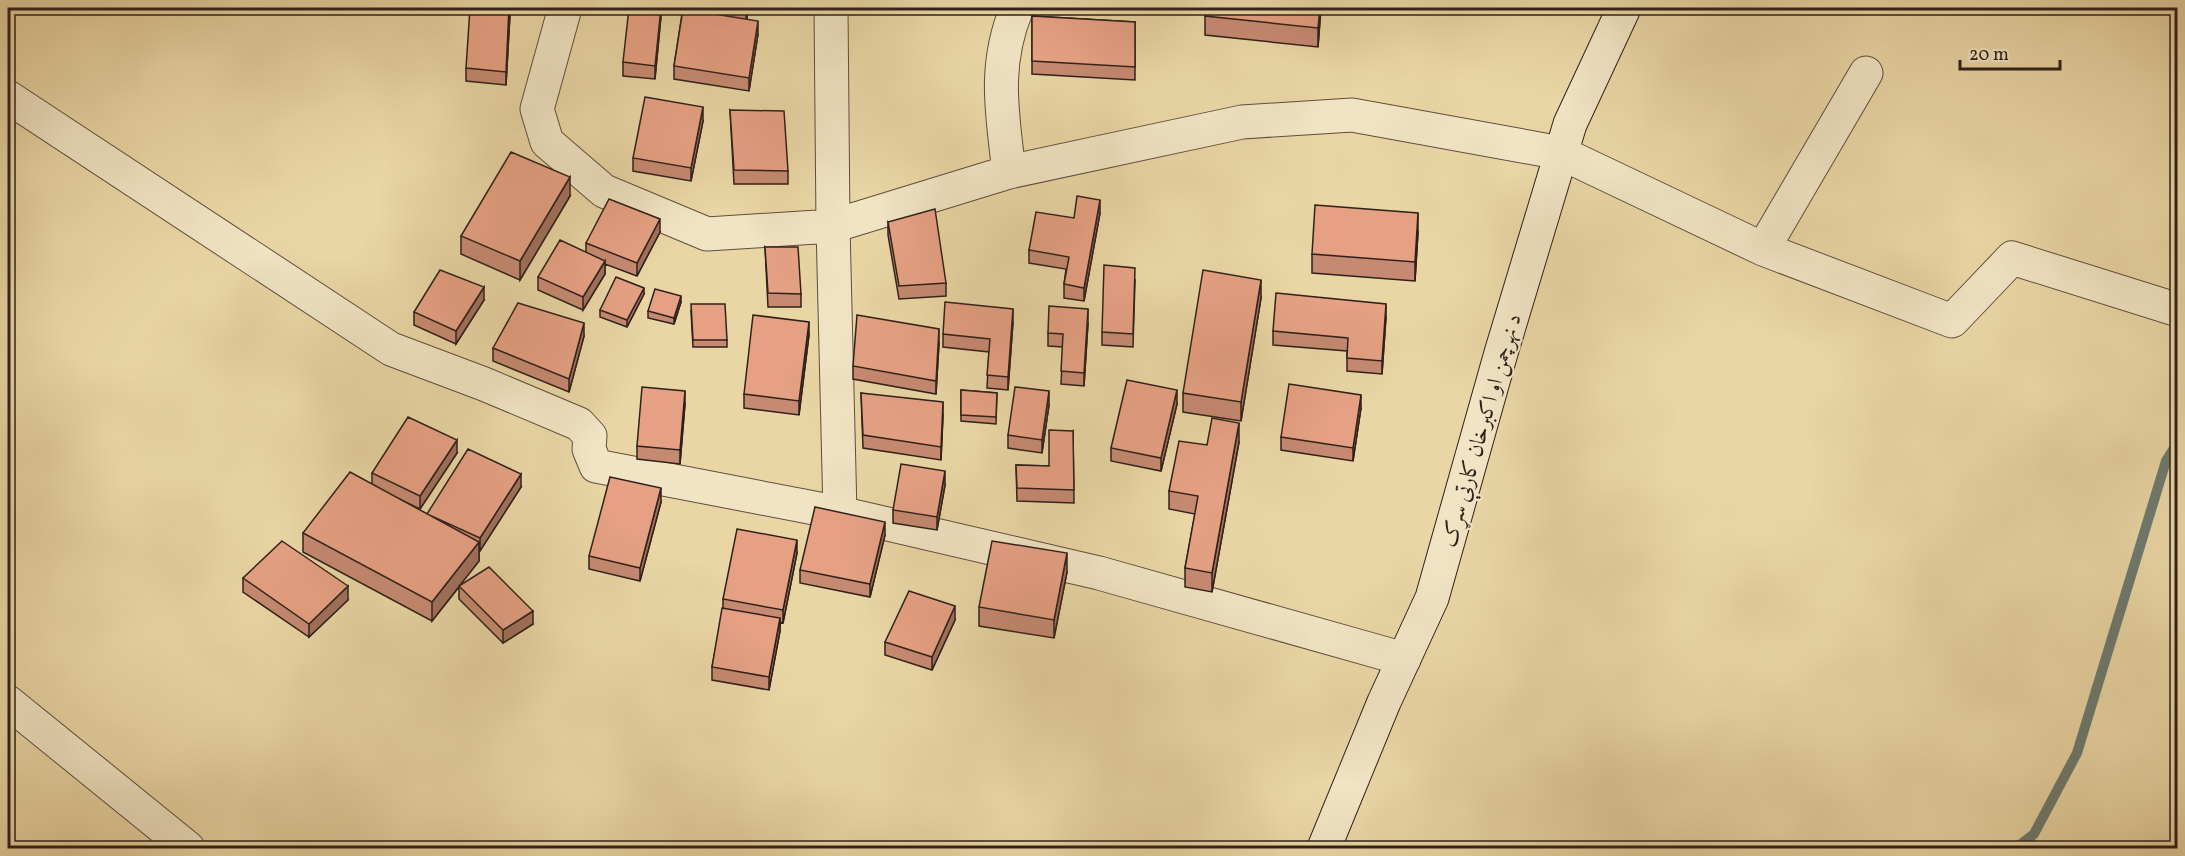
<svg xmlns="http://www.w3.org/2000/svg" width="2185" height="856" font-family="Vollkorn,Amiri,serif">
<style>
.lines{fill:none;stroke-linecap:round;stroke-linejoin:round}
.stream{stroke:#6e7c70;stroke-width:10}
.minor-casing{stroke:#5e4e3d;stroke-width:35}
.secondary-casing{stroke:#2f211a;stroke-width:35}
.minor{stroke:#f1e4c4;stroke-width:33}
.secondary{stroke:#f1e4c4;stroke-width:33}
.wall{fill:#c68a72;stroke:#2f211a;stroke-width:1.5}
.shaded-wall{fill:#a1715c;stroke:#2f211a;stroke-width:1.5}
.building{fill:#e6a184;stroke:#2f211a;stroke-width:1.5}
.labels{text-anchor:middle;stroke-width:4.5;stroke-linejoin:round;paint-order:stroke}
.street-label{font-size:22px;fill:#2f211a;stroke:#f1e4c4}
</style>
<rect width="100%" height="100%" fill="#ead6a5"/>
<filter id="stains"><feTurbulence type="fractalNoise" baseFrequency=".00333" numOctaves="4"/><feColorMatrix values="0 0 0 0 .2 0 0 0 0 .09 0 0 0 0 .02 0 0 0 .5 -.17"/></filter>
<radialGradient id="worn" r=".72"><stop offset=".6" stop-color="#630" stop-opacity="0"/><stop offset="1" stop-color="#630" stop-opacity=".3"/></radialGradient>
<g class="lines">
<path class="stream" d="M2016,848l18,-14 43,-81 89,-292 12,-19"/>
<g class="minor-casing">
<path id="minor" d="M565,8l-28,101 10,33 57,49 103,43 126,-8 176,-54 233,-50 110,-7 209,38 202,96 189,72 60,-63 166,52
M831,8l2,218 7,287
M8,97l383,252 93,35 95,40 11,12 -1,13 7,17 244,47 259,60 305,86
M1009,172c-7,-60 -16,-107 8,-164
M1763,249l103,-176
M8,702l180,146"/>
</g>
<g class="secondary-casing">
<path id="secondary" d="M1324,848l60,-146 48,-104 69,-245 69,-229 54,-116"/>
</g>
<use href="#minor" class="minor"/>
<use href="#secondary" class="secondary"/>
</g>
<path class="wall" d="M680,8h68l-1,11 11,15 -9,57 -75,-12v-13l8,-52h-2z
M1321,8l-3,39 -113,-12v-19z
M510,14l-4,71 -40,-4v-13z
M661,16l-6,63 -32,-3v-14z
M1032,16l103,6v58l-103,-6z
M730,110l58,61v13h-54z
M703,121l-12,60 -58,-10v-13z
M570,196l-50,84 -59,-26v-18z
M1100,213l-16,88 -20,-3v-14l2,-15 -37,-6v-13l45,-32z
M888,222l58,61v13l-47,3 -11,-64z
M660,232l-23,44 -32,-12v10l-22,36 -45,-20v-13l48,-25v-9z
M1418,232l-3,49 -103,-8v-19z
M765,247l36,47v13h-33z
M1135,281l-2,66 -31,-2v-13z
M644,294l-17,33 -27,-10v-7z
M1261,298l-20,123 -58,-9v-19z
M484,300l-28,44 -42,-19v-13z
M681,302l-7,22 -26,-6v-7z
M691,311l36,29v7h-34z
M1386,317l-4,57 -35,-3v-20l-74,-6v-14z
M1013,322l-5,68 -21,-2 2,-36 -46,-5v-13z
M1088,323l-4,63 -23,-2 2,-37 -15,-1v-13z
M809,335l-10,80 -55,-7v-14z
M584,336l-15,56 -76,-31v-13z
M939,343l-3,51 -83,-15v-13z
M961,390l36,3 -1,31 -35,-3z
M861,393l82,22 -2,45 -78,-12z
M685,404l-5,60 -43,-5v-13z
M1177,404l-16,67 -50,-10v-13z
M1049,405l-7,48 -34,-5v-13z
M1361,408l-8,53 -72,-11v-13z
M1073,431l1,72 -57,-2 -1,-36 33,1z
M1239,442l-27,150 -27,-5v-19l10,-54 -26,-5v-18l38,-46z
M457,453l-37,56 -23,-11 30,16 94,-27 -41,64h-1v10l-20,25 74,38 -30,19 -44,-44v-12l-27,34 -129,-69v-19l69,-49v-11z
M945,485l-8,45 -44,-7v-13z
M661,502l-21,79 -51,-12v-13z
M885,535l-15,62 -70,-14v-13z
M797,553l-14,70 -3,-1v9l-11,59 -57,-10v-13l11,-58v-10z
M1067,572l-13,66 -75,-12v-19z
M243,578l105,22 -39,37 -66,-45z
M955,620l-23,50 -47,-15v-13z"/>
<path class="shaded-wall" d="M510,8v6l-4,71v-13z
M661,8v8l-6,63v-13z
M746,8h2l-2,15z
M1320,8h1l-3,39v-19z
M758,21v13l-9,57v-13z
M703,107v14l-12,60v-13z
M570,177v19l-50,84v-19z
M1100,200v13l-16,88v-13z
M1418,213v19l-3,49v-19z
M660,219v13l-23,44v-13z
M605,261v13l-22,36v-13z
M1261,280v18l-20,123v-19z
M484,287v13l-28,44v-13z
M644,288v6l-17,33v-7z
M681,296v6l-7,22v-6z
M1386,304v13l-4,57v-13z
M1013,309v13l-5,68v-13z
M1088,309v14l-4,63v-13z
M809,322v13l-10,80v-14z
M584,323v13l-15,56v-13z
M939,329v14l-3,51v-13z
M1177,390v14l-16,67v-13z
M685,391v13l-5,60v-14z
M1049,391v14l-7,48v-13z
M1361,395v13l-8,53v-13z
M943,402v13l-2,45v-13z
M1239,423v19l-27,150v-19z
M457,440v13l-37,56v-13z
M945,471v14l-8,45v-13z
M521,474v13l-41,64v-13z
M661,488v14l-21,79v-13z
M885,522v13l-15,62v-13z
M797,540v13l-14,70v-13z
M479,542v19l-47,60v-19z
M1067,553v19l-13,66v-18z
M348,586v14l-39,37v-13z
M955,606v14l-23,50v-13z
M533,611v13l-30,19v-13z
M780,618v13l-11,59v-13z"/>
<path class="building" d="M470,8h39l-3,64 -40,-4z
M629,8h32l-6,58 -32,-4z
M727,8h19v2z
M1205,8h115l-2,20 -113,-12z
M683,9l75,12 -9,57 -75,-12z
M1032,16l103,6v45l-103,-6z
M645,97l58,10 -12,61 -58,-10z
M730,110l54,1 4,60 -54,-1z
M511,152l59,25 -50,84 -59,-25z
M1077,196l23,4 -16,88 -20,-4 5,-27 -40,-7 7,-38 38,6z
M609,199l51,20 -23,44 -51,-20z
M1315,205l103,8 -3,49 -103,-8z
M935,209l11,74 -47,3 -11,-64z
M560,240l45,21 -22,36 -45,-20z
M765,247h33l3,47 -33,-1z
M1104,265l31,3 -2,66 -31,-2z
M440,270l44,17 -28,44 -42,-19z
M1203,270l58,10 -20,122 -58,-9z
M616,277l28,11 -17,32 -27,-10z
M655,289l26,7 -7,22 -26,-7z
M1276,293l110,11 -4,57 -35,-3 1,-20 -75,-7z
M945,302l68,7 -5,68 -21,-2 3,-36 -47,-5z
M518,303l66,20 -15,56 -76,-31z
M691,304h34l2,36h-34z
M1049,306l39,3 -4,64 -23,-2 2,-37 -15,-1z
M753,315l56,7 -10,79 -55,-7z
M857,315l82,14 -3,52 -83,-15z
M1127,380l50,10 -16,68 -50,-10z
M1289,384l72,11 -8,53 -72,-11z
M642,387l43,4 -5,59 -43,-4z
M1015,387l34,4 -7,49 -34,-5z
M961,390l36,3 -1,24 -35,-2z
M861,393l82,9 -2,45 -78,-12z
M408,417l49,23 -37,56 -48,-23z
M1212,418l27,5 -27,150 -27,-5 13,-72 -29,-5 10,-50 28,4z
M1049,430l24,1 1,59 -57,-2 -1,-23 33,1z
M468,449l53,25 -41,64 -53,-24z
M901,464l44,7 -8,46 -44,-7z
M350,472l129,70 -47,60 -129,-69z
M610,477l51,11 -21,80 -51,-12z
M815,507l70,15 -15,62 -70,-14z
M737,529l60,11 -14,70 -60,-11z
M282,541l66,45 -39,38 -66,-46z
M992,541l75,12 -13,67 -75,-13z
M489,567l44,44 -30,19 -44,-44z
M909,591l46,15 -23,51 -47,-15z
M722,608l58,10 -11,59 -57,-10z"/>
<g class="labels">
<g class="street-label">
<text transform="translate(1480 430) rotate(-74)" y="8">د نهرچمن او اکبرخان کارتې سړک</text>
</g>
</g>
<rect width="2185" height="856" fill="none" stroke="#ead6a5" stroke-width="30"/>
<rect x="9" y="9" width="2167" height="838" fill="none" stroke="#2f211a" stroke-width="3"/>
<rect x="15" y="15" width="2155" height="826" fill="none" stroke="#2f211a" stroke-width="1.5"/>
<path d="M1960 60v9h100v-9" fill="none" stroke="#2f211a" stroke-width="3"/>
<text x="1969" y="60" font-size="18" fill="#2f211a" stroke="#f1e4c4" stroke-width="4.5" paint-order="stroke">20 m</text>
<rect width="100%" height="100%" filter="url(#stains)"/>
<rect width="100%" height="100%" fill="url(#worn)"/>
</svg>
